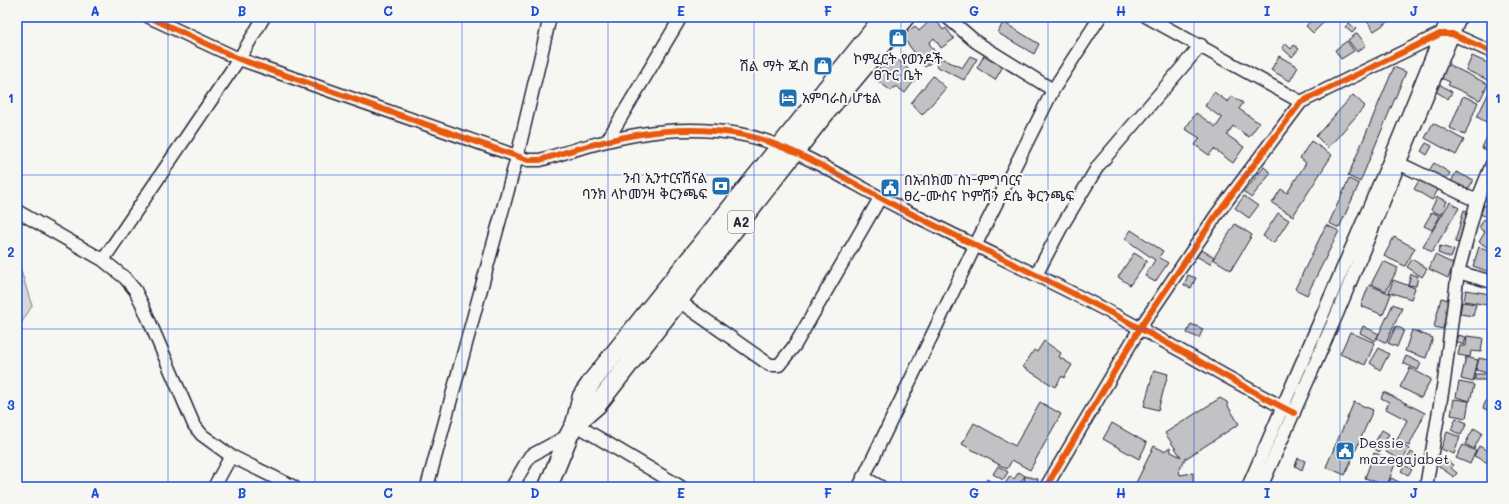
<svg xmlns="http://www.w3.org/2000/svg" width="1509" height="504" font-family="Mali,'Noto Sans Ethiopic',sans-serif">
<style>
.green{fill:#d7d7d7;stroke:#7c7c89}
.building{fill:#c2c2c4;stroke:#22223b}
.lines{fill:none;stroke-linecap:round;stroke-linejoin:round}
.minor-casing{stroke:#22223b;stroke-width:15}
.highway-casing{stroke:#22223b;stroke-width:21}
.minor{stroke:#f6f6f2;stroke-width:12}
.highway{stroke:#f6f6f2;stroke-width:18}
.cycleway-casing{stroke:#f6f6f2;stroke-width:8}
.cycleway{stroke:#e8590c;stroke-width:6}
.grid{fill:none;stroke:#1d4ed8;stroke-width:1;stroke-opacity:0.55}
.labels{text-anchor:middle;stroke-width:4;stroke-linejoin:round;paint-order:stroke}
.shield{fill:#f6f6f2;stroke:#626272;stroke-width:1}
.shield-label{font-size:13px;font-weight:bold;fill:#22223b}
.poi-label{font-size:14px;fill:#22223b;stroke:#f6f6f2;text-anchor:start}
.neatline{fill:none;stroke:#1d4ed8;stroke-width:1.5}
.grid-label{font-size:13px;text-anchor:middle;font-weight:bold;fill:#1d4ed8}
</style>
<rect width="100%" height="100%" fill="#f6f6f2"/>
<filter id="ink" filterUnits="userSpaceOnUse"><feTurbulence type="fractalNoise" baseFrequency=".025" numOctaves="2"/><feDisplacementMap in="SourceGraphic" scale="8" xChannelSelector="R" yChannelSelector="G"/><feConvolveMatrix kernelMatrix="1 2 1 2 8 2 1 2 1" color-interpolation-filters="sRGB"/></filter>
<g filter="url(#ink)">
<path class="green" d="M17,258l15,48 -15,24z"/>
<path class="building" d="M934,17l9,13 3,-2 8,11 -13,9 -7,-10 -5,5 9,14 -13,10 -23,-31 13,-10 4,5z
M1314,17h9l3,3 -13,13 -7,-7z
M1364,17h30v1l-20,13z
M1003,22l36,22 -5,10 -36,-21z
M1349,23l7,6 -4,4 -7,-6z
M1357,33l9,12 -9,7 -9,-12z
M1347,41l7,10 -13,8 -6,-9z
M1285,43l6,6 3,-4 5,4 -7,8 -10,-9z
M986,52l19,11 -10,17 -18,-12z
M890,53l27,24 -12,16 -9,-7 -5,5 -18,-14z
M970,56l7,3 -13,21 -28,-14 5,-8 21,10z
M1279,56l19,11 -8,14 -19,-11z
M1472,56l20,9v17l-26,-12z
M1447,64l41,20 -8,16 -32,-15 2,-3 -9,-4z
M1394,67l12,5 -46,110 -12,-6z
M933,76l13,12 -24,27 -11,-12z
M1439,84l13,8 -4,7 -13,-8z
M1492,86v39l-15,-8z
M1214,92l14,10 4,-6 11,7 -4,6 20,14 -10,14 -16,-11 -6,9 17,12 -11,16 -19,-14 -5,6 -14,-10 5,-7 -15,-9 11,-16 20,14 6,-9 -17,-12z
M1353,95l12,11 -37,42 -12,-12z
M1463,96l15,6 -13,33 -15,-7z
M1433,123l31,17 -8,15 -31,-17z
M1487,137l5,2 -5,12 -5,-3z
M1311,141l21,14 -39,61 -21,-13 9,-14 6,4 19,-30 -6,-5z
M1426,143l6,3 -5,9 -6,-4z
M1434,163l16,10 -5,9 -17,-10z
M1264,167l7,6 -20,25 -7,-6z
M1456,172l17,8 -5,10 -17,-8z
M1349,179l10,5 -20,44 -10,-5z
M1420,179l18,11 -6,10 -18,-11z
M1492,190v14l-6,-4z
M1244,196l14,10 -9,12 -14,-10z
M1437,197l10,4 -6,14 -10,-5z
M1450,202l9,6 -27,44 -9,-6z
M1484,205l8,4v10l-12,-5z
M1464,210l8,3 -9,31 -8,-2z
M1432,212l8,4 -8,14 -8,-4z
M1278,213l11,7 -15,23 -11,-7z
M1484,219l8,5v26l-13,-8 6,-10 -6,-4z
M1235,224l17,11 -21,35 -18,-11z
M1326,225l13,6 -32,64 -12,-6z
M1131,230l32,21 -4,6 9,6 -13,19 -10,-6 10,-16 -30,-21z
M1394,237l21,11 -10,18 -21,-10z
M1440,246l14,4 -3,8 -13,-5z
M1479,247l13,4 -2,5h2v17l-19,-7z
M1200,249l14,8 -4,7 -14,-8z
M1134,253l13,8 -17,24 -12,-8z
M1435,255l19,9 -6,14 -19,-9z
M1412,259l15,10 -5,8 -15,-10z
M1383,261l15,7 -12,23 -15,-7z
M1411,274l7,2 -2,10 -8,-1z
M1188,275l8,3 -5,10 -7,-3z
M1393,280l22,8 -4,11 -22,-7z
M1369,285l22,9 -8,21 -22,-9z
M1466,290l24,4 -2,11 -24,-4z
M1441,298l8,2 -6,29 -9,-2z
M1462,302l14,2 -3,12 -13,-2z
M1393,304l9,4 -16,35 -9,-5z
M1191,324l12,5 -4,9 -12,-5z
M1363,326l16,8 -4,7 -15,-8z
M1396,326l8,4 -7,17 -9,-4z
M1412,330l21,8 -7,20 -21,-7z
M1350,332l25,11 -10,22 -25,-11z
M1458,335l8,2 -2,8 -8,-3z
M1467,336l16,2 -2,14 -10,-1 -1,6 -12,-2 2,-9h6z
M1044,341l17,12 -2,4 13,8 -8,13 -2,-2 -7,11 -32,-20 11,-17 3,2z
M1379,348l10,6 -9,16 -10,-7z
M1406,356l15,7 -3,7 -15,-7z
M1466,357l12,3 -5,22 -12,-3z
M1479,358l13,3 -1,13 -15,-4z
M1410,368l21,11 -10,19 -21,-11z
M1154,370l14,4 -10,36 -14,-4z
M1475,374h13v6h-13z
M1459,382l15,3 -4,16 -14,-4z
M1491,388h1v24l-9,-4z
M1384,392l41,21 -16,33 -12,-6 10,-20 -21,-11 3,-7 -8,-4z
M1220,398l7,4 1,4 11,18 -54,35 -6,11 1,5 13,-2v14h-59l20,-41 10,5 6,-4 1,5 10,5 -16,-24z
M1454,399l15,2 -3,17 -15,-3z
M1040,402l21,12 -31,56 -18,-10 -5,9 -45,-25 12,-21 41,23z
M1354,402l19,8 -28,65 -19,-8z
M1456,418l11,5 -6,12 -10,-5z
M1112,423l35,20 -8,16 -36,-20z
M1474,428l8,5 -8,16 -9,-5z
M1382,430l7,4 -10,18 -7,-5z
M1447,432l13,5 -6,17 -13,-5z
M1394,439l15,10 -7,12 -16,-9z
M1463,445l13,6 -6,13 -14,-6z
M1479,446l13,7v12l-18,-9z
M1411,452l5,3 -4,6 -5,-2z
M1374,453l22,8 -9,25 -22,-8z
M1298,458l7,3 -3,9 -7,-4z
M1443,458l10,7 -2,3 6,5 -3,4 -16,-11z
M1405,465l7,5 -4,5 -7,-4z
M998,466l10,6 -5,8 -10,-6z
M1019,472l6,4 -8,11h-8l-4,-3 5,-8 4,3z
M1025,476l13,3 -1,6 -13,-2z
M1391,478l16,8v1h-20z
M987,479l12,8h-16z"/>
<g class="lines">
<g class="minor-casing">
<path id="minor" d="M149,17l90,42 289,101h12c69,-21 125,-38 199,-26 55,10 111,49 161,74 80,41 163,78 241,121 51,27 101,58 153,84
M947,17l29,25 77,48
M1147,17l154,85
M608,139l73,-122
M1392,160l85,41
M17,211l86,49 22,18 10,12 7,14 52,121 8,10 29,21 63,31
M103,260l136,-201 25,-42
M1458,272l34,10
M1036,275l26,-49 36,-60 103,-121
M673,297l97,68h9l16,-20 85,-147
M575,424l106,63
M863,477l18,10
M214,487l17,-31
M427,487l90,-330 33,-140
M512,487l18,-31 39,-21
M859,487l116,-241 78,-156 47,-73
M1046,487l94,-159 77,-114 84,-112 139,-68h12l40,18
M1248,487l142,-328 58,-142
M1261,487l76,-173 123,-297
M1426,487l18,-106 14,-109 19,-71 15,-37"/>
</g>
<g class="highway-casing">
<path id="highway" d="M575,424l22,-19 224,-287 84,-101
M548,487l21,-52 6,-11 7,-28 11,-16 291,-363"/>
</g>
<use href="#minor" class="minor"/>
<use href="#highway" class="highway"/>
<g class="cycleway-casing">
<path id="cycleway" d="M149,17l90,42 289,101h12c69,-21 125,-38 199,-26 55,10 111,49 161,74 80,41 163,78 241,121 51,27 101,58 153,84
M1046,487l94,-159 77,-114 84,-112 139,-68h12l40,18"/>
</g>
<use href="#cycleway" class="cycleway"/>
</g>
</g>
<path class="grid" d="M168,17v470M315,17v470M462,17v470M608,17v470M754,17v470M901,17v470M1048,17v470M1194,17v470M1340,17v470M17,175h1475M17,329h1475"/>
<defs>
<g id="shop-square" transform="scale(1)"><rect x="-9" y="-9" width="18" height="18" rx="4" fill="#1f6fb2" stroke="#f6f6f2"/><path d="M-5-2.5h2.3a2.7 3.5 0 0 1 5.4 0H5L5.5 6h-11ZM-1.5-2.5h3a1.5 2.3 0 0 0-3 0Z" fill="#fff"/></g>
<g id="hotel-square" transform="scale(1)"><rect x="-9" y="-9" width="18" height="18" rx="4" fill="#1f6fb2" stroke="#f6f6f2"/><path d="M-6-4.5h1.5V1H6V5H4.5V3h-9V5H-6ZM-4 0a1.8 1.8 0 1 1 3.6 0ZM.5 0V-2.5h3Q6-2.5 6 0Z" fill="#fff"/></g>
<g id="bank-square" transform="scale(1)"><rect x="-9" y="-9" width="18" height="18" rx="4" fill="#1f6fb2" stroke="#f6f6f2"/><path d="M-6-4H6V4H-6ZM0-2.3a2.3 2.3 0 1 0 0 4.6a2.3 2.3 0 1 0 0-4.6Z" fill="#fff"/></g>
<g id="civic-square" transform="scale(1)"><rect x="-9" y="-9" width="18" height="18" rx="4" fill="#1f6fb2" stroke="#f6f6f2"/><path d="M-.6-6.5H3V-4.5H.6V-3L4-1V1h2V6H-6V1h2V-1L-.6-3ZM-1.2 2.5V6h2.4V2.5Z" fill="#fff"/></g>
</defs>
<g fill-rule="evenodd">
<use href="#shop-square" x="898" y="38"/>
<use href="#shop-square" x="823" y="66"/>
<use href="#hotel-square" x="788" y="98"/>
<use href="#bank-square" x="721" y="186"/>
<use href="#civic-square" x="890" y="188"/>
<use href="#civic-square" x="1345" y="451"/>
</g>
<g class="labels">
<rect class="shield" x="728" y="211" width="26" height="22" rx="3"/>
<g class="shield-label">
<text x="741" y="227">A2</text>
</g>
<g class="poi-label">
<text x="898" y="64" text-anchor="middle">ኮምፈርት የወንዶች<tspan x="898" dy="16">ፀጉር ቤት</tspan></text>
<text x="809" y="71" text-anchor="end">ሽል ማት ጁስ</text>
<text x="802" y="103">አምባራስ ሆቴል</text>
<text x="707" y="183" text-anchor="end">ንብ ኢንተርናሽናል<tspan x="707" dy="16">ባንክ ላኮመንዛ ቅርንጫፍ</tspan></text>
<text x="904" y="185">በአብክመ ስነ-ምግባርና<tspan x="904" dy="16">ፀረ-ሙስና ኮምሽን ደሴ ቅርንጫፍ</tspan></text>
<text x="1359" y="448">Dessie<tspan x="1359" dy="16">mazegajabet</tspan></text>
</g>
</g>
<rect width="1509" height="504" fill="none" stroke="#f6f6f2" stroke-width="44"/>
<rect x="22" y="22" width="1465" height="460" class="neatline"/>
<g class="grid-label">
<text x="95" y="16">A</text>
<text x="242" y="16">B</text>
<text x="388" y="16">C</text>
<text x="535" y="16">D</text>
<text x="681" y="16">E</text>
<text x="828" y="16">F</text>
<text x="974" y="16">G</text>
<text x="1121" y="16">H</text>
<text x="1267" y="16">I</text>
<text x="1414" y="16">J</text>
<text x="11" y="103">1</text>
<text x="1498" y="103">1</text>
<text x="11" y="257">2</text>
<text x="1498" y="257">2</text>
<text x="11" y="410">3</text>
<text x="1498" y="410">3</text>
<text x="95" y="498">A</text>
<text x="242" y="498">B</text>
<text x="388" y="498">C</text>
<text x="535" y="498">D</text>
<text x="681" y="498">E</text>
<text x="828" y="498">F</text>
<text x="974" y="498">G</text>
<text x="1121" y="498">H</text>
<text x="1267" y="498">I</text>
<text x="1414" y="498">J</text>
</g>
</svg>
